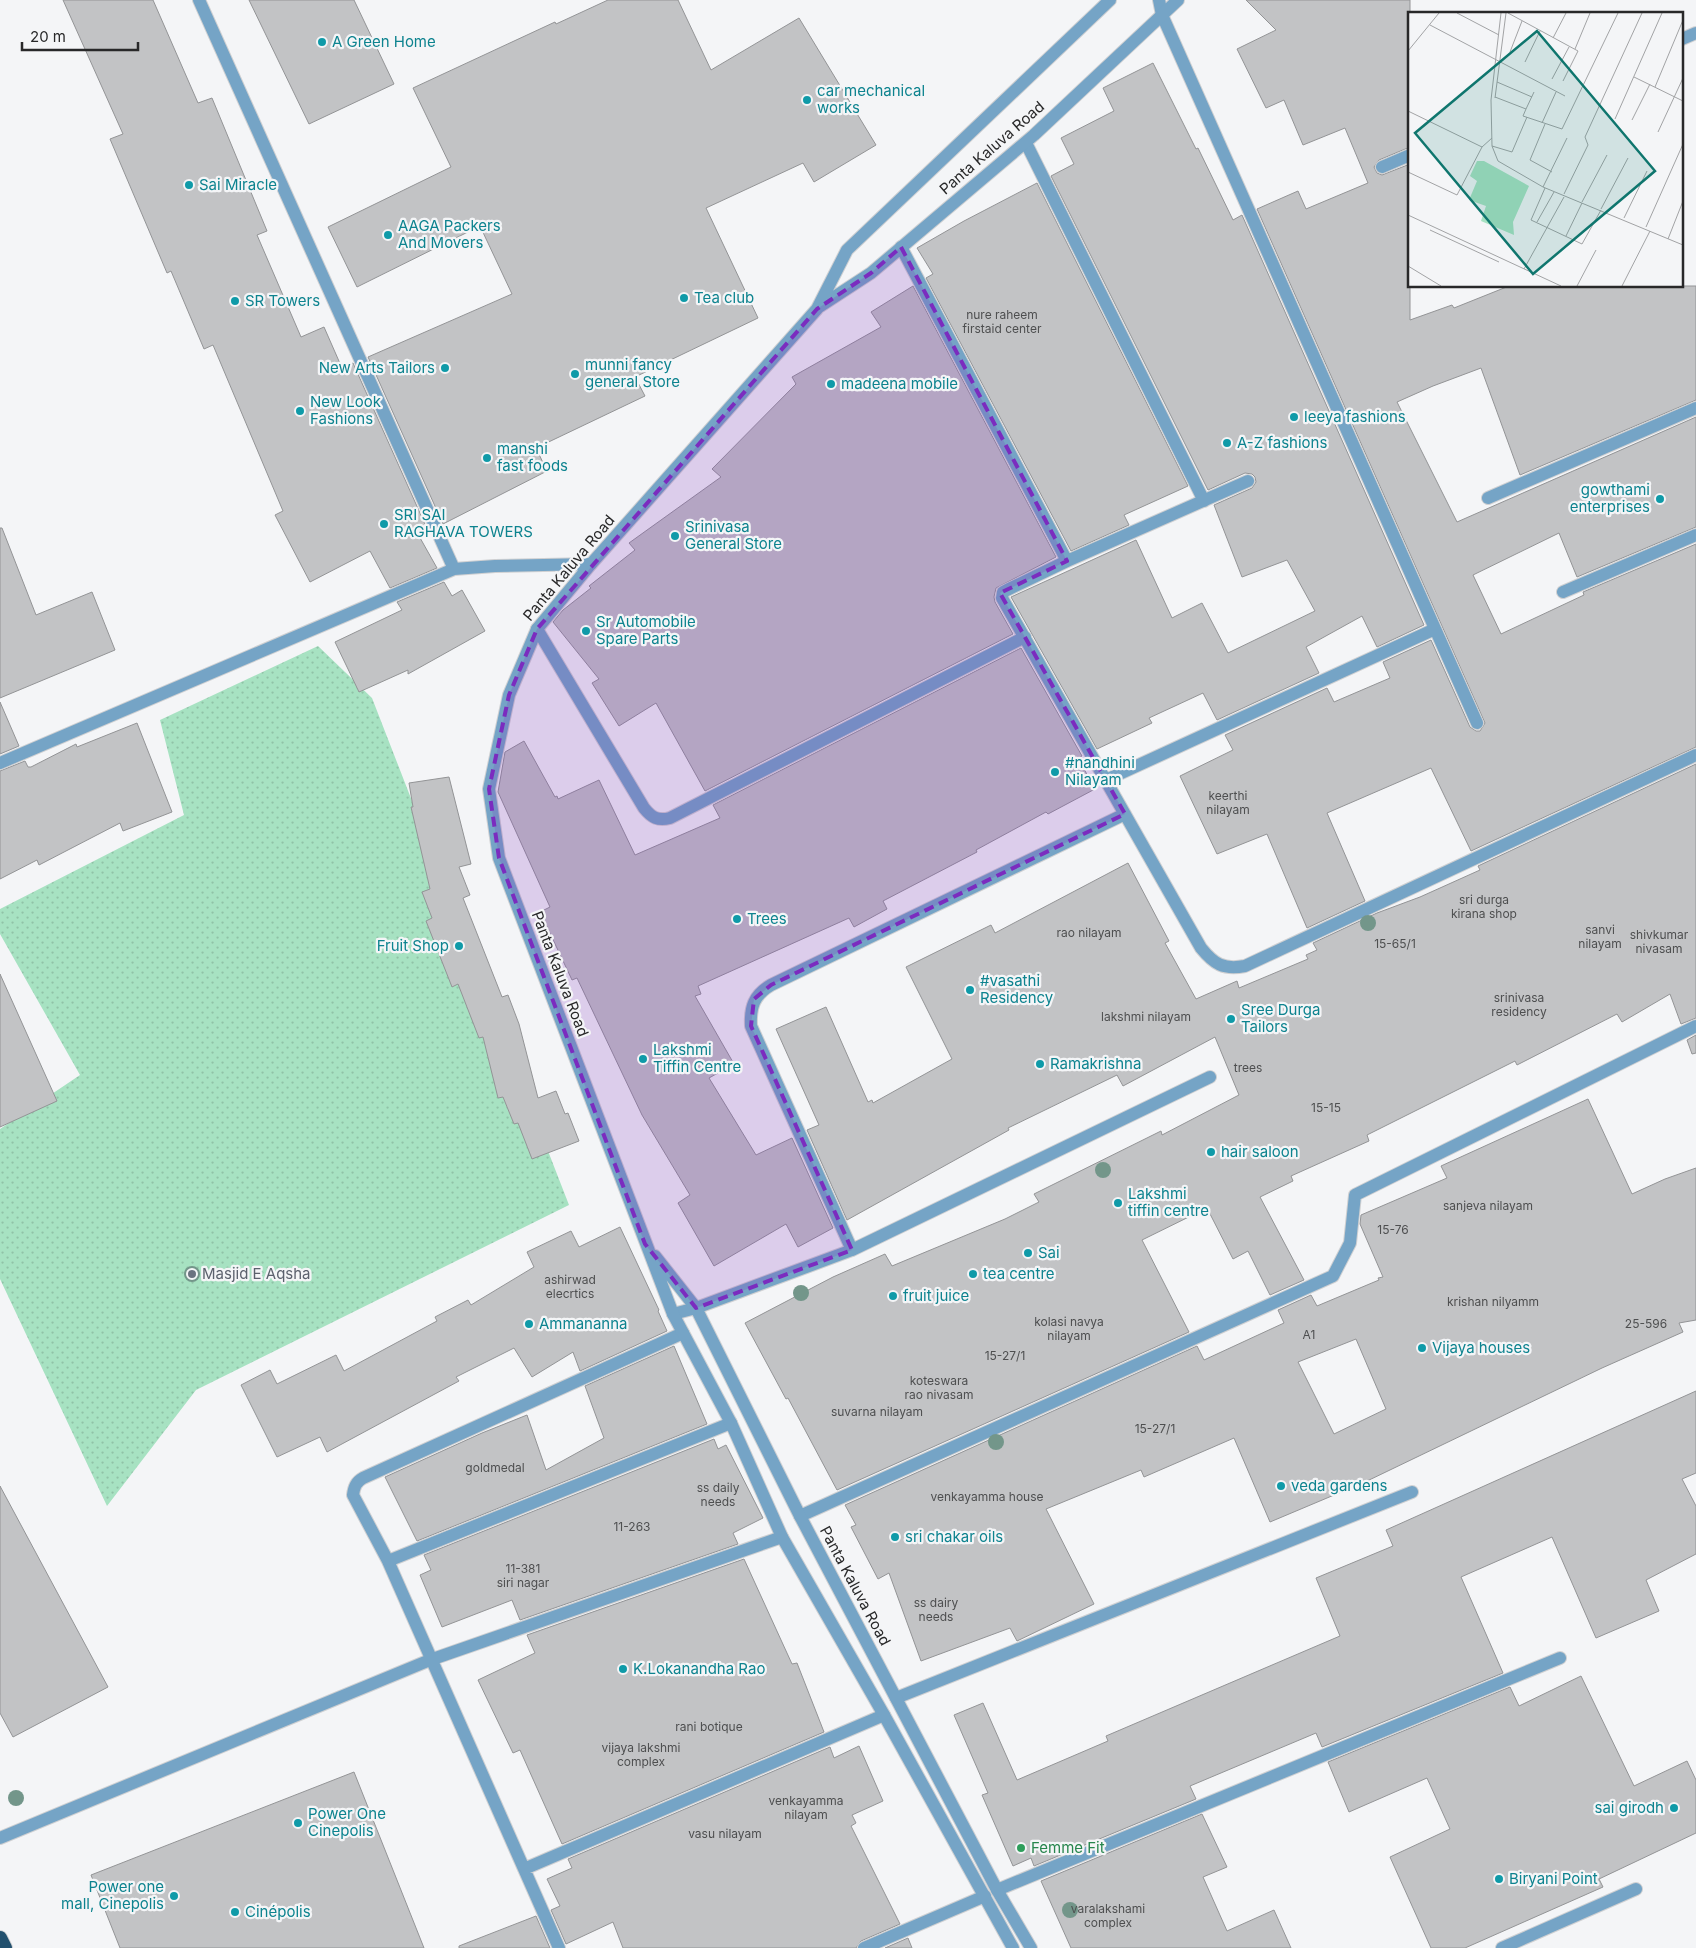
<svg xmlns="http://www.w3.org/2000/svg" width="1696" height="1948" font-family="Inter,sans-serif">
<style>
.green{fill:url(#green-dots)}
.building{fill:#c2c3c5;stroke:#939496;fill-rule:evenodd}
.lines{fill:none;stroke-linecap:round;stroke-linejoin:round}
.minor-casing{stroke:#cfd0d2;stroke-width:14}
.tertiary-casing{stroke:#cfd0d2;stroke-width:14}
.trunk-casing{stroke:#cfd0d2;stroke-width:16}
.minor{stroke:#75a4c6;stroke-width:12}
.tertiary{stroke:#75a4c6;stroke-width:12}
.trunk{stroke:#22506e;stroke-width:14}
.tree{fill:#73968a}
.marked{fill:#7b2cbf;fill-opacity:0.2;stroke:#7b2cbf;stroke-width:4;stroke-dasharray:10 6;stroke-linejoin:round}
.culture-dot{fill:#0f9aa8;stroke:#f4f5f7;stroke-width:2}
.worship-dot{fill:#6b7280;stroke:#f4f5f7;stroke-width:2}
.leisure-dot{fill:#2e9e5b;stroke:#f4f5f7;stroke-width:2}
.labels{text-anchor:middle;stroke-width:4.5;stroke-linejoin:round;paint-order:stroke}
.number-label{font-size:12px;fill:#4e4f50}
.culture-label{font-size:15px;fill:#0d838f;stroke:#f4f5f7;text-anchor:start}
.street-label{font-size:15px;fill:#282829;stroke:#f4f5f7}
.worship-label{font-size:15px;fill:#5b616d;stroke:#f4f5f7;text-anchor:start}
.leisure-label{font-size:15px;fill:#27864d;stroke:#f4f5f7;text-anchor:start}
.inset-road{fill:none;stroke:#a2a3a5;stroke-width:1}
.view{fill:#0f766e;fill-opacity:0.15;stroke:#0f766e;stroke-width:2.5}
.inset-edge{fill:none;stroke:#282829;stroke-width:2.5}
</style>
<defs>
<pattern id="green-dots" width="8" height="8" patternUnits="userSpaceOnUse" patternTransform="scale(1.25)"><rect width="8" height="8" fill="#a7e2c2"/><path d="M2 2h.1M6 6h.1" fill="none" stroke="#90c2a7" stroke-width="1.8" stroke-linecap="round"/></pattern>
</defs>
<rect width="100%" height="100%" fill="#f4f5f7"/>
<path class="green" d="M318,646l54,52 197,507 -373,185 -89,116 -107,-227v-150l80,-54 -80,-141v-25l184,-94 -24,-95z"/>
<path class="building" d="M63,0h90l45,103 14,-5 55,133 -10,4 44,102 23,-10 18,41 11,-5 75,168 -9,5 18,32 -47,20 -20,-37 -60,31 -35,-67 8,-4 -70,-166 -9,4 -33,-78 -4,2 -57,-134 13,-5z
M249,0h105l40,84 -85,40z
M608,0h70l33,70 88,-52 77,127 -62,37 -11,-19 -97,45 52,110 -123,59 10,19 -109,52 11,23 -104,53 -75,-167 144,-63 -32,-68 -123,61 -29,-60 123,-60 -38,-79 142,-66 1,2z
M1246,0h164v147l-31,13 -5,7 3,6 5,2 28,-11v156l42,-15 2,3 55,-22h187v114l-176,75 -39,-107 -48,18 -36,16 60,120 239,-105v110l-119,50 -18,-44 -86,42 28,59 83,-39 -1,-3 113,-48v203l-225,104 -40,-83 -104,45 38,88 -58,27 -40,-94 -50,20 -37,-78 53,-26 -8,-15 102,-47 7,14 56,-24 -7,-16 48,-22 39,87 6,4h4l5,-8 -228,-514 41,-18 8,18 62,-26 -23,-55 -42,17 -19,-45 -18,8 -29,-59 39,-19z
M1153,63l43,86 2,-1 35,72 9,-5 182,410 -47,22 -15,-31 -56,31 13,26 -102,47 -14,-27 -54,25 3,5 -55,26 -86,-152 125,-57 36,78 30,-15 26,50 87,-42 -28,-51 -45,17 -28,-72 38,-17 4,-6 -1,-5 -3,-3 -7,-1 -37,17 -157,-314 23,-12 -13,-26 53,-27 -11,-23z
M1037,183l151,303 -64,29 5,10 -58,26 -145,-273 7,-4 -16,-26 47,-27z
M913,286l143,271 -60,31 -2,9 1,5 18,32 -308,157 -49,-88 -37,23 -27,-43 7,-4 -46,-57 10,-12 28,-22 -2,-2 46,-36 -6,-7 92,-66 -9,-8 84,-85 -4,-7 89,-50 -10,-15z
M0,528h2l34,87 56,-23 23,58 -115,48z
M444,582l8,14 10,-6 23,41 -77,43v-4l-49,22 -24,-50 67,-32 -5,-8z
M1021,648l61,108 -4,2 17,31 -47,25 -2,-2 -70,38 1,2 -94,49 4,8 -33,18 -5,-9 -151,68 3,8 -6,2 39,68 -25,14 47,77 36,-17 41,90 -35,19 -12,-23 -72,42 -36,-63 12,-8 -48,-80 -65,-137 -5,2 -32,-68 10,-5 -52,-115 7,-40 19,-11 31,56 2,-1 1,3 41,-19 36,75 85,-37 -7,-13z
M0,702l19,44 -19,8z
M137,723l35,89 -49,19 -3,-8 -81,42 -2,-5 -37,19v-108l25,-10 3,6h3l45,-23 1,3z
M1696,764v254l-15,6 -11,-30 -48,28 -5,-8 -100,51 -2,-4 -148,74 2,6 -78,35 2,5 -33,16 44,83 -34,15 -22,-44 -15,8 -26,-51 -65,32 47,92 -352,158 -49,-92 -2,1 -41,-76 88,-46 52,-23 7,12 113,-47 34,-17 -5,-8 127,-63 1,4 77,-40 -24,-58 -92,49 -6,-11 -109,53 1,2 -162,90 -40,-90 12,-5 -43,-96 50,-22 42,95 4,-2 1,3 79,-44 -46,-92 85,-42 4,8 133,-70 41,78 -4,2 31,56 41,-18 2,7 69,-29 -2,-4 11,-5 -4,-7 64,-30 43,-16 60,-27 -2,-4z
M449,777l22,87 -12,3 11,28 -7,3 39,99 6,-2 11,29 19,74 18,-7 9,23 3,-1 11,28 -47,18 -14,-36 -4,1 -11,-27 -5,1 -15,-61 -4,1 -21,-54 -6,3 -26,-66 6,-3 -10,-26 8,-3 -19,-82h2l-4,-24z
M0,974l57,127 -57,26z
M1696,1035v18l-4,1 -5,-14z
M1588,1099l44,95 33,-15 31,-11v152l-17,3 4,9 -81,36 -237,114 -95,40 -36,-84 -90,39 -3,-7 -95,39 48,95 -77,37 -7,-13 -89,33 -32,-88 -11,6 -27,-52 5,-2 -11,-20 352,-159 7,14 80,-37 -6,-13 33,-15 6,11 62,-26 -1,-2 5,-1 -23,-53 1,-9 86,-37 -6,-12zM1356,1339l30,70 -52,25 -36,-72z
M620,1227l39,83 -1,1 9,20 -87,40 -7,-19 -41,25 -18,-29 -58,29 3,4 -132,71 -7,-15 -43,20 -36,-72 29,-15 7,14 59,-29 8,16 93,-50 -2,-4 33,-17 3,5 63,-38 -7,-15 44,-21 8,16z
M674,1346l33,78 -290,117 -32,-64 97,-44 45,-18 19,55 58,-32 -19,-52z
M1696,1391v82l-14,6 14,27v48l-50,26 13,31 -63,27 -44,-101 -91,40 42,96 -181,74 -6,-14 -126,53 6,13 -162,67 -3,-8 -18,8 -31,-71 6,-2 -34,-78 29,-12 34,77 91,-39 -2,-5 234,-100 -24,-58 77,-32 -7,-16z
M714,1439l4,10 8,-4 37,73 -30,15 5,11 -218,76 -8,-20 -70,27 -22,-52 11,-5 -7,-15z
M0,1486l108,201 -95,50 -13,-24z
M744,1559l48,105 5,-1 27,69 -262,112 -42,-94 -7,3 -35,-73 57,-27 -8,-18z
M1581,1676l53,110 53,-25 9,19v53l-97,46 4,8 -138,61h-34l-41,-91 60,-28 -23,-51 -78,34 -21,-50 182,-75 9,19z
M859,1746l24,55 -31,14 4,8 -5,3 49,98 -39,17 -5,7h-233l-10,-26 -47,22 -15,-34 9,-4 -13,-27 25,-11 -4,-9 262,-112 4,11z
M354,1772l70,176h-304l-29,-73z
M1202,1814l25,53 -24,10 24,54 47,-21 17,38h-220l-30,-67z
M536,1916l14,32h-91v-2z
M908,1938l4,10h-27z"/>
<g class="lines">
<g class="minor-casing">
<path id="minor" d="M199,0l255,569 41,-3 96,-2
M1159,0l3,15 315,708
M1682,39l14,-6
M1026,143l178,358
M1382,167l28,-12
M901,247l166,314 -58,28 -6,3 -1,6 199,350c13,16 22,22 44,18l451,-211
M1488,498l208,-90
M1067,561l181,-80
M1563,592l133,-57
M537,629l107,179c8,10 14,13 26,10l355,-181
M0,763l454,-194
M1106,780l329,-151
M852,1250l-101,-224c-1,-19 3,-31 20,-41l354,-171
M673,1314l23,-6 156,-58 358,-173
M800,1516l533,-240 17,-33 5,-48 341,-169
M388,1561l343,-138
M896,1698l516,-206
M0,1838l430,-178 352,-123
M524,1869l360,-154
M997,1890l563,-232
M559,1948l-171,-387 -35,-66c1,-8 3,-13 10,-17l320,-145
M864,1948l121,-52
M1502,1948l134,-59"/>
</g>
<g class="tertiary-casing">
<path id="tertiary" d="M819,307l52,-34 163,-138 144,-135
M655,1256l41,52 104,208 197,374 34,58
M1013,1948l-129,-233 -102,-178 -51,-114 -58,-109 -174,-456 -10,-69 20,-94 28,-66 54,-65 226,-255 30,-59 263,-250"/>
</g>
<g class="trunk-casing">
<path id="trunk" d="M0,1938l5,10"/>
</g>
<use href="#minor" class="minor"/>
<use href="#tertiary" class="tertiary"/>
<use href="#trunk" class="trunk"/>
</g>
<g class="tree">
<circle cx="1368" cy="923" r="8"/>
<circle cx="1103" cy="1170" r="8"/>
<circle cx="192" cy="1274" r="8"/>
<circle cx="801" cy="1293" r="8"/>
<circle cx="996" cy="1442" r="8"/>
<circle cx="16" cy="1798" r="8"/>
<circle cx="1070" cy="1910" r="8"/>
</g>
<path class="marked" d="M901,247l166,314 -67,32 125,221 -354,171 -17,14 -3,27 101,224 -156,58 -51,-64 -146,-386 -10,-69 20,-94 28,-66 280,-320 54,-36z"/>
<g class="culture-dot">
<circle cx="322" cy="42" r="5"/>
<circle cx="807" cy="100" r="5"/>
<circle cx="189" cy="185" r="5"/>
<circle cx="388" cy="235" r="5"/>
<circle cx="684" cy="298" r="5"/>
<circle cx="235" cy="301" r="5"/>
<circle cx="445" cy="368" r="5"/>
<circle cx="575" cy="374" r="5"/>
<circle cx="831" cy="384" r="5"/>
<circle cx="300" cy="411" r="5"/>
<circle cx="1294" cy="417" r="5"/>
<circle cx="1227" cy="443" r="5"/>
<circle cx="487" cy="458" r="5"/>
<circle cx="1660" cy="499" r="5"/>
<circle cx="384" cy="524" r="5"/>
<circle cx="675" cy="536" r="5"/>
<circle cx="586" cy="631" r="5"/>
<circle cx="1055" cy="772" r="5"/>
<circle cx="737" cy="919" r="5"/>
<circle cx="459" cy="946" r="5"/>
<circle cx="970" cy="990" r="5"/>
<circle cx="1231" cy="1019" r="5"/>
<circle cx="643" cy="1059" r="5"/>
<circle cx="1040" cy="1064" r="5"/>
<circle cx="1211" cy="1152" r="5"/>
<circle cx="1118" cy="1203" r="5"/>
<circle cx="1028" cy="1253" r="5"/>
<circle cx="973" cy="1274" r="5"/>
<circle cx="893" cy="1296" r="5"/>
<circle cx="529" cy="1324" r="5"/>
<circle cx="1422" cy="1348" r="5"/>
<circle cx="1281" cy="1486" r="5"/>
<circle cx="895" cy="1537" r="5"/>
<circle cx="623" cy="1669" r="5"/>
<circle cx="1674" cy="1808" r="5"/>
<circle cx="298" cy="1823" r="5"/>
<circle cx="1499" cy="1879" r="5"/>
<circle cx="174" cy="1896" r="5"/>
<circle cx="235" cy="1912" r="5"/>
</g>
<circle class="worship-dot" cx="192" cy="1274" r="5"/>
<circle class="leisure-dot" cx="1021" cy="1848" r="5"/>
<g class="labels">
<g class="number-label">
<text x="1002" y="319">nure raheem<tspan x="1002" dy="14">firstaid center</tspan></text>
<text x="1228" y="800">keerthi<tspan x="1228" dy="14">nilayam</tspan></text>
<text x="1484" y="904">sri durga<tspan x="1484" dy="14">kirana shop</tspan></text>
<text x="1600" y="934">sanvi<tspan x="1600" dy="14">nilayam</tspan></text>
<text x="1089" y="937">rao nilayam</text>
<text x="1659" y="939">shivkumar<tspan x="1659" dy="14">nivasam</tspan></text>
<text x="1395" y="948">15-65/1</text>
<text x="1519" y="1002">srinivasa<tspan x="1519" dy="14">residency</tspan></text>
<text x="1146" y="1021">lakshmi nilayam</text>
<text x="1248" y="1072">trees</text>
<text x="1326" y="1112">15-15</text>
<text x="1488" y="1210">sanjeva nilayam</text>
<text x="1393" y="1234">15-76</text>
<text x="570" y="1284">ashirwad<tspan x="570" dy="14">elecrtics</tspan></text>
<text x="1493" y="1306">krishan nilyamm</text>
<text x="1069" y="1326">kolasi navya<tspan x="1069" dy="14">nilayam</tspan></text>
<text x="1646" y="1328">25-596</text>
<text x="1309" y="1339">A1</text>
<text x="1005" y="1360">15-27/1</text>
<text x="939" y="1385">koteswara<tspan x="939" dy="14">rao nivasam</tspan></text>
<text x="877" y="1416">suvarna nilayam</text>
<text x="1155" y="1433">15-27/1</text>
<text x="495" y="1472">goldmedal</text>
<text x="718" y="1492">ss daily<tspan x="718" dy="14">needs</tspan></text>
<text x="987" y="1501">venkayamma house</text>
<text x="632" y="1531">11-263</text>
<text x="523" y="1573">11-381<tspan x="523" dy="14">siri nagar</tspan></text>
<text x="936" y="1607">ss dairy<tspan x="936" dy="14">needs</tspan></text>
<text x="709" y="1731">rani botique</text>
<text x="641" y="1752">vijaya lakshmi<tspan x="641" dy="14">complex</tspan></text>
<text x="806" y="1805">venkayamma<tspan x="806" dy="14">nilayam</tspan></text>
<text x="725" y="1838">vasu nilayam</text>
<text x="1108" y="1913">varalakshami<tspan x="1108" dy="14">complex</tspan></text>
</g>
<g class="culture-label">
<text x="332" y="47">A Green Home</text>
<text x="817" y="96">car mechanical<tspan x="817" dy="17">works</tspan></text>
<text x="199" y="190">Sai Miracle</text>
<text x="398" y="231">AAGA Packers<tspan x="398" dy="17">And Movers</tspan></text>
<text x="694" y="303">Tea club</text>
<text x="245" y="306">SR Towers</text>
<text x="585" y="370">munni fancy<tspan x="585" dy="17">general Store</tspan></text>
<text x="435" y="373" text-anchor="end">New Arts Tailors</text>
<text x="841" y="389">madeena mobile</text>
<text x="310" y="407">New Look<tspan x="310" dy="17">Fashions</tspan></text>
<text x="1304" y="422">leeya fashions</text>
<text x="1237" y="448">A-Z fashions</text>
<text x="497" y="454">manshi<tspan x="497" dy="17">fast foods</tspan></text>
<text x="1650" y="495" text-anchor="end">gowthami<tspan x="1650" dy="17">enterprises</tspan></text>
<text x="394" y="520">SRI SAI<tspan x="394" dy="17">RAGHAVA TOWERS</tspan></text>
<text x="685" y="532">Srinivasa<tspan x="685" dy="17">General Store</tspan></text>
<text x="596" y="627">Sr Automobile<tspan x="596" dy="17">Spare Parts</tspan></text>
<text x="1065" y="768">#nandhini<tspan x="1065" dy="17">Nilayam</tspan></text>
<text x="747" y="924">Trees</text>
<text x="449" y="951" text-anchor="end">Fruit Shop</text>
<text x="980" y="986">#vasathi<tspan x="980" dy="17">Residency</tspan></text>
<text x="1241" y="1015">Sree Durga<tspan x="1241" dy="17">Tailors</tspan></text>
<text x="653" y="1055">Lakshmi<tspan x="653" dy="17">Tiffin Centre</tspan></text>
<text x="1050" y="1069">Ramakrishna</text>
<text x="1221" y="1157">hair saloon</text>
<text x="1128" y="1199">Lakshmi<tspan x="1128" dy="17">tiffin centre</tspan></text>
<text x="1038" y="1258">Sai</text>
<text x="983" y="1279">tea centre</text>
<text x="903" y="1301">fruit juice</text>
<text x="539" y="1329">Ammananna</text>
<text x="1432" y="1353">Vijaya houses</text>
<text x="1291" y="1491">veda gardens</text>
<text x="905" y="1542">sri chakar oils</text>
<text x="633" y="1674">K.Lokanandha Rao</text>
<text x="1664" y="1813" text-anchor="end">sai girodh</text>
<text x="308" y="1819">Power One<tspan x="308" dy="17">Cinepolis</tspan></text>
<text x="1509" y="1884">Biryani Point</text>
<text x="164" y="1892" text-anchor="end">Power one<tspan x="164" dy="17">mall, Cinepolis</tspan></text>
<text x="245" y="1917">Cinépolis</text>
</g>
<g class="street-label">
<text transform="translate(992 148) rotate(-41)" y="5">Panta Kaluva Road</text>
<text transform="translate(569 568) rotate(-50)" y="5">Panta Kaluva Road</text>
<text transform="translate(560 974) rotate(69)" y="5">Panta Kaluva Road</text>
<text transform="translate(855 1586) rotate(62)" y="5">Panta Kaluva Road</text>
</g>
<g class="worship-label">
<text x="202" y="1279">Masjid E Aqsha</text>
</g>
<g class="leisure-label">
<text x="1031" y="1853">Femme Fit</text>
</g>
</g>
<g transform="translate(1408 12)">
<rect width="275" height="275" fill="#f4f5f7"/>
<path d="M69,149h7l45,25 -16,36 1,13 -33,-14 5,-15 -17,-6 8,-19 -7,-5z" fill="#a7e2c2"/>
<path class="inset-road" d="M49,1l42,22M93,1l-10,87 1,46 6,15 45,26 140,58M100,1l70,38 -15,30M22,13l135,71M145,26l13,-25M167,37l15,-36M0,39l31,-38M102,40l12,-31M117,50l15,-31M226,65l49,24M144,67l17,-32M89,70l35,15M247,75l28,-67M87,85l31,12 -3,7 39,13 56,-116M87,86l11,-85M118,97l8,-17M0,99l74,36 10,-9M207,107l47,-106M224,108l18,-36M134,111l14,-31M137,112l-15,36 22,12M250,120l25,-54M84,134l20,6 15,-35M0,160l49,23 25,-48M135,175l24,-49M137,176l-14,32 51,24 19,-34M156,182l24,-49 -3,-8 57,-124M174,190l25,-47M193,197l27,-51M0,203l153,71M216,206l23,-47M129,210l17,-30M238,215l37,-83M22,218l69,32M158,224l16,-33M260,227l15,-38M0,254l33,20M116,257l40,-72M169,274l19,-36M214,274l28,-55"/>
<path class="view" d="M129,19l118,140 -122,103 -118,-141z"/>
<rect width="275" height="275" class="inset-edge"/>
</g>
<path d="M22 42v8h116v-8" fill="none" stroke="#282829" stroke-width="2.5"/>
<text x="30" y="42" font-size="15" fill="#282829" stroke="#f4f5f7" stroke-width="4" paint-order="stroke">20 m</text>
</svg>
